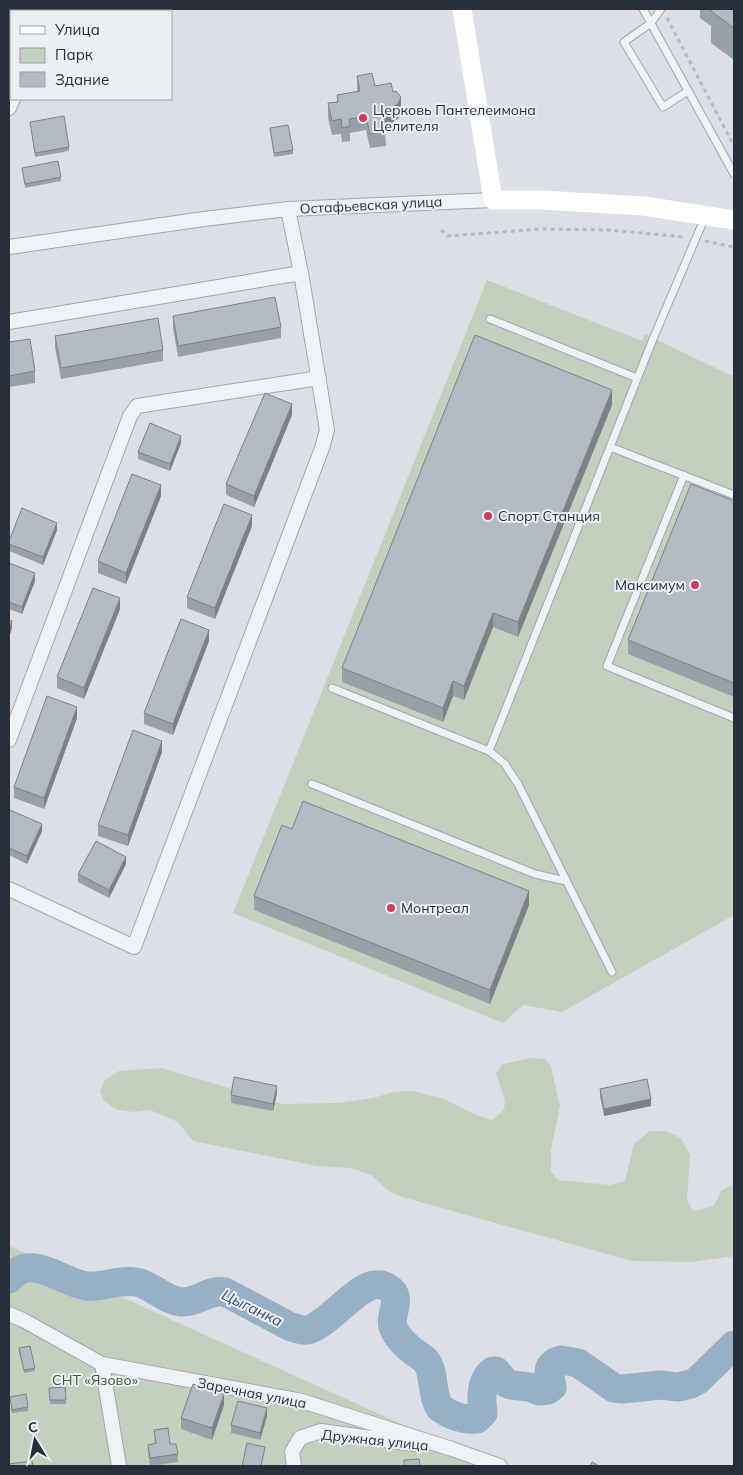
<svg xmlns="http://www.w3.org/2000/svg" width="743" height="1475" font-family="Mulish,sans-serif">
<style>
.green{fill:#c3d0bd}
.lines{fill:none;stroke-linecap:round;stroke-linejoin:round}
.river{stroke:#97b0c6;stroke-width:29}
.lane-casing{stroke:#a2a7b0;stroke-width:9}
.street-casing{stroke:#a2a7b0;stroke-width:16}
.path{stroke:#b6bbc1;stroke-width:3;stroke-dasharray:4 4;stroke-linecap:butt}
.lane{stroke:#eef1f5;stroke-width:7}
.street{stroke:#eef1f5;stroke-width:14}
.secondary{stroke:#fff;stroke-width:19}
.wall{fill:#9aa0a8}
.shaded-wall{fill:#7d8288}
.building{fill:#b3bac3;stroke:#7d8288}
.poi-dot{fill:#cc405c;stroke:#ebeff4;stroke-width:2}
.labels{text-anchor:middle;stroke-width:4;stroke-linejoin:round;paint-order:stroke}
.poi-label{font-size:14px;fill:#262f3c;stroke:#ebeff4;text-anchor:start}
.street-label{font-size:14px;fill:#262f3c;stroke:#ebeff4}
.park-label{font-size:14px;fill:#3c5833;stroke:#ebeff4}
.water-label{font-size:15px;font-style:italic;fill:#31506f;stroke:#ebeff4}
</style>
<rect width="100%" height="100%" fill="#dce0e6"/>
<path class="green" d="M487,280l155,61 3,-7 89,43v538l-172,97 -39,-7 -20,18 -270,-110z
M533,1058l12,1 6,7 9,40 -9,44v21l7,9 52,5 15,-4 9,-37 16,-13h15l16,7 9,17 -3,45 6,11 21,-5 7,-15 13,-7v72l-42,6 -60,-1 -230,-64 -13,-6 -18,-16 -20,-7 -34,-2 -124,-25 -15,-19 -28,-12 -16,2 -16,-2 -14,-9 -4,-10 4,-10 15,-10 42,-3 122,36 55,-1 35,-5 21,-6 19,-1 31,8 32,16 16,5 12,-10 1,-10 -9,-26 6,-10z
M9,1246l485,220h-485z"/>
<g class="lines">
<path class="river" d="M9,1279c22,-27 52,3 77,7 16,2 32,-7 50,-4 16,3 28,18 45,20 16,1 28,-13 44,-10l64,34c6,2 13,5 19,4 17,-4 42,-36 62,-44 6,-2 13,-2 18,2 17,10 -1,28 6,41 3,8 13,18 20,23 4,3 9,5 12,9 9,11 5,34 14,47 11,8 23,12 37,11l6,-6c-2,-14 -3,-33 10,-42h3l10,12 5,2 18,2 10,4 9,-1 4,-3 -3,-15 1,-5 5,-5 6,-2 17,3 36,25 9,1 37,-4 18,2 13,-3 7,-4 36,-35"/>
<g class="lane-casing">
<path id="lane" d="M643,9l91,165
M661,9l-10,14 -27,19 39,65 25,-16
M490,319l147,59
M610,447l124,48
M684,475l-77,191 127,52
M332,688l157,63 15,12 14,21 94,188
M489,751l164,-412 52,-122
M312,784l223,90 31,7"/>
</g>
<g class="street-casing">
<path id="street" d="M55,11l2,-2
M9,108l4,-9
M9,247l195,-28 84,-10 205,-9
M9,322l292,-49
M9,740l121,-324 7,-10 182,-28
M9,889l125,58 188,-499 5,-18 -26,-157 -13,-64
M9,1314l14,6 79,44 200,37 150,48 48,17
M102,1364l17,102
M294,1466l-2,-14 8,-14 21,-7 93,13"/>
</g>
<path class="path" d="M667,18l67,128
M441,230l7,6 92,-7 69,1 76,7
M705,241l29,6"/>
<use href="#lane" class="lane"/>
<use href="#street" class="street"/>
<path class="secondary" d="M462,9l31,191h48l103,6 90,14"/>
</g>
<path class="wall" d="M700,9h34v51l-23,-17v-17l-11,-8z
M357,76l18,10 18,6 8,19 -3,8 -4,1v6l-9,3 1,17 -16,2 -4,-18 -16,3v8l-8,1 -1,-8 -9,1 -4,-17v-15l9,-1v-7l20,-3z
M30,122l39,25v4l-34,6z
M270,128l23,22v4l-19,3z
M22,168l39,9v4l-36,7z
M173,316l108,11v11l-103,19 -5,-29z
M55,336l108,14v11l-102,18 -6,-32z
M9,342l26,29v12l-26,4z
M612,405l-94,232 -25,-10 -29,73 -11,-4 -10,26 -101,-40v-14z
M292,415l-38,92 -28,-12v-11z
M181,443l-11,28 -32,-12v-7z
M161,496l-35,88 -28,-11v-12z
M734,501v196l-106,-43v-14z
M252,526l-37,93 -28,-11v-11z
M57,530l-14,35 -34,-14v-10z
M9,563l26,18 -13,33 -13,-5z
M120,609l-36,90 -27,-11v-11z
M209,641l-36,94 -29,-11v-11z
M77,718l-33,91 -30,-11v-11z
M162,752l-34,94 -30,-10v-11z
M9,812l33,19 -15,33 -18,-9z
M292,829l237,76 -39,99 -236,-94v-14z
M126,864l-17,34 -31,-16v-8z
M600,1089l51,17 -47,10 -4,-19z
M277,1093l-4,18 -42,-8v-8z
M19,1348l16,20v3l-11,2 -5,-21z
M65,1387l1,17h-16l-1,-16z
M10,1397l18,10v4l-16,2z
M224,1405l-12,35 -31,-11v-11z
M267,1416l-7,24 -29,-7v-8z
M154,1430l16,14 8,10v8l-28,4 -2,-14v-7l7,-1z"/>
<path class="shaded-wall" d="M401,97v14l-3,8 -4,1v6l-11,4v-15l11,-9z
M612,390v15l-94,232v-15z
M292,404v11l-38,92v-11z
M181,436v7l-11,28v-7z
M161,485v11l-35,88v-11z
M252,515v11l-37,93v-11z
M57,523v7l-14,35v-8z
M35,573v8l-13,33v-7z
M120,598v11l-36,90v-11z
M493,613v14l-29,73v-14z
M12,621v8l-3,8v-8z
M209,630v11l-36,94v-11z
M453,681v15l-10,26v-14z
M77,707v11l-33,91v-11z
M162,741v11l-34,94v-11z
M42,824v7l-15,33v-8z
M126,857v7l-17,34v-8z
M529,891v14l-39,99v-14z
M277,1086v7l-4,18v-7z
M651,1099v7l-47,10v-7z
M224,1394v11l-12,35v-12z
M267,1408v8l-7,24v-7z"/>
<path class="building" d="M713,9h21v19l-23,-17z
M372,73l3,13 16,-3 2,9 3,-1 5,6 -3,7 -4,2v6l-11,3 3,16 -16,3 -4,-18 -17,3 1,7 -8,2 -1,-9 -9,2 -4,-18 10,-1 -1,-7 23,-4 -3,-15z
M64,116l5,31 -34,6 -5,-31z
M288,125l5,25 -19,3 -4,-25z
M58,161l3,16 -36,7 -3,-16z
M275,297l6,30 -103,19 -5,-30z
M158,318l5,32 -102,18 -6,-32z
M475,335l137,55 -94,232 -25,-9 -29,73 -11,-5 -10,27 -101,-40z
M30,339l5,32 -26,5v-34z
M265,393l27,11 -38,92 -28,-12z
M150,423l31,13 -11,28 -32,-12z
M132,474l29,11 -35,88 -28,-12z
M691,484l43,17v182l-106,-43z
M224,504l28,11 -37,93 -28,-11z
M22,508l35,15 -14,34 -34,-13v-3z
M9,563l26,10 -13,34 -13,-5z
M93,588l27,10 -36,90 -27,-11z
M181,619l28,11 -36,94 -29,-11z
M9,620l3,1 -3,8z
M47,696l30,11 -33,91 -30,-11z
M133,730l29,11 -34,94 -30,-10z
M303,801l226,90 -39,99 -236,-94 28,-71 10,4z
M10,810l32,14 -15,32 -18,-8v-36z
M96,841l30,16 -17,33 -31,-16z
M234,1077l43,9 -4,18 -42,-9z
M647,1079l4,20 -47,10 -4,-20z
M30,1346l5,22 -11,2 -5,-22z
M193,1384l31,10 -12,34 -31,-10z
M65,1387l1,13h-16l-1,-12z
M26,1394l2,13 -16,3 -2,-13z
M238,1401l29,7 -7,25 -29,-8z
M168,1428l2,16h6l2,10 -28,4 -2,-13 8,-2 -2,-13z
M247,1443l18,4 -4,19h-19z
M419,1459l1,7h-16v-6z
M32,1461l1,5h-24v-2z
M592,1462l7,4h-9z"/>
<g class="poi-dot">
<circle cx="363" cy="118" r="5"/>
<circle cx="488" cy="516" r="5"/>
<circle cx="695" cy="585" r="5"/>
<circle cx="391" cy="908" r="5"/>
</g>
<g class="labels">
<g class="poi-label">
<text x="373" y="115">Церковь Пантелеимона<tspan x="373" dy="16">Целителя</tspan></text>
<text x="498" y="521">Спорт Станция</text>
<text x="685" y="590" text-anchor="end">Максимум</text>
<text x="401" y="913">Монтреал</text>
</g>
<g class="street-label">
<text transform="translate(371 205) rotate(-3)" y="5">Остафьевская улица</text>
<text transform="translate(252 1393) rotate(11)" y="5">Заречная улица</text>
<text transform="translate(375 1440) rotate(6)" y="5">Дружная улица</text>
</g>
<g class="park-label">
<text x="95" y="1385">СНТ «Язово»</text>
</g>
<g class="water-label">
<text transform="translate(252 1308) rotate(26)" y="5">Цыганка</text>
</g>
</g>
<rect width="743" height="1475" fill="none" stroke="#262f3c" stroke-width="20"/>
<rect x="10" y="10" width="162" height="90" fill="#ebeff4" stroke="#9ca2aa"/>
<rect x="20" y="26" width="25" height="8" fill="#ffffff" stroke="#9ca2aa"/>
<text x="55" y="35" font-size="15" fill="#262f3c">Улица</text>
<rect x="20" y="48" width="25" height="15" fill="#c3d0bd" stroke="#9ca2aa"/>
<text x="55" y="60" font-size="15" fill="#262f3c">Парк</text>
<rect x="20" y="72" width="25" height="15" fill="#b3bac3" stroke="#9ca2aa"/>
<text x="55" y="85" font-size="15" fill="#262f3c">Здание</text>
<g transform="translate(35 1440) rotate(350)" stroke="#ebeff4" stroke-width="4" paint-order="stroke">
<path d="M0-4L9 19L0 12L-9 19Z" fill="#262f3c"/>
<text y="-8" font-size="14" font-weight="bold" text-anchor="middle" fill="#262f3c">С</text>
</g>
</svg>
